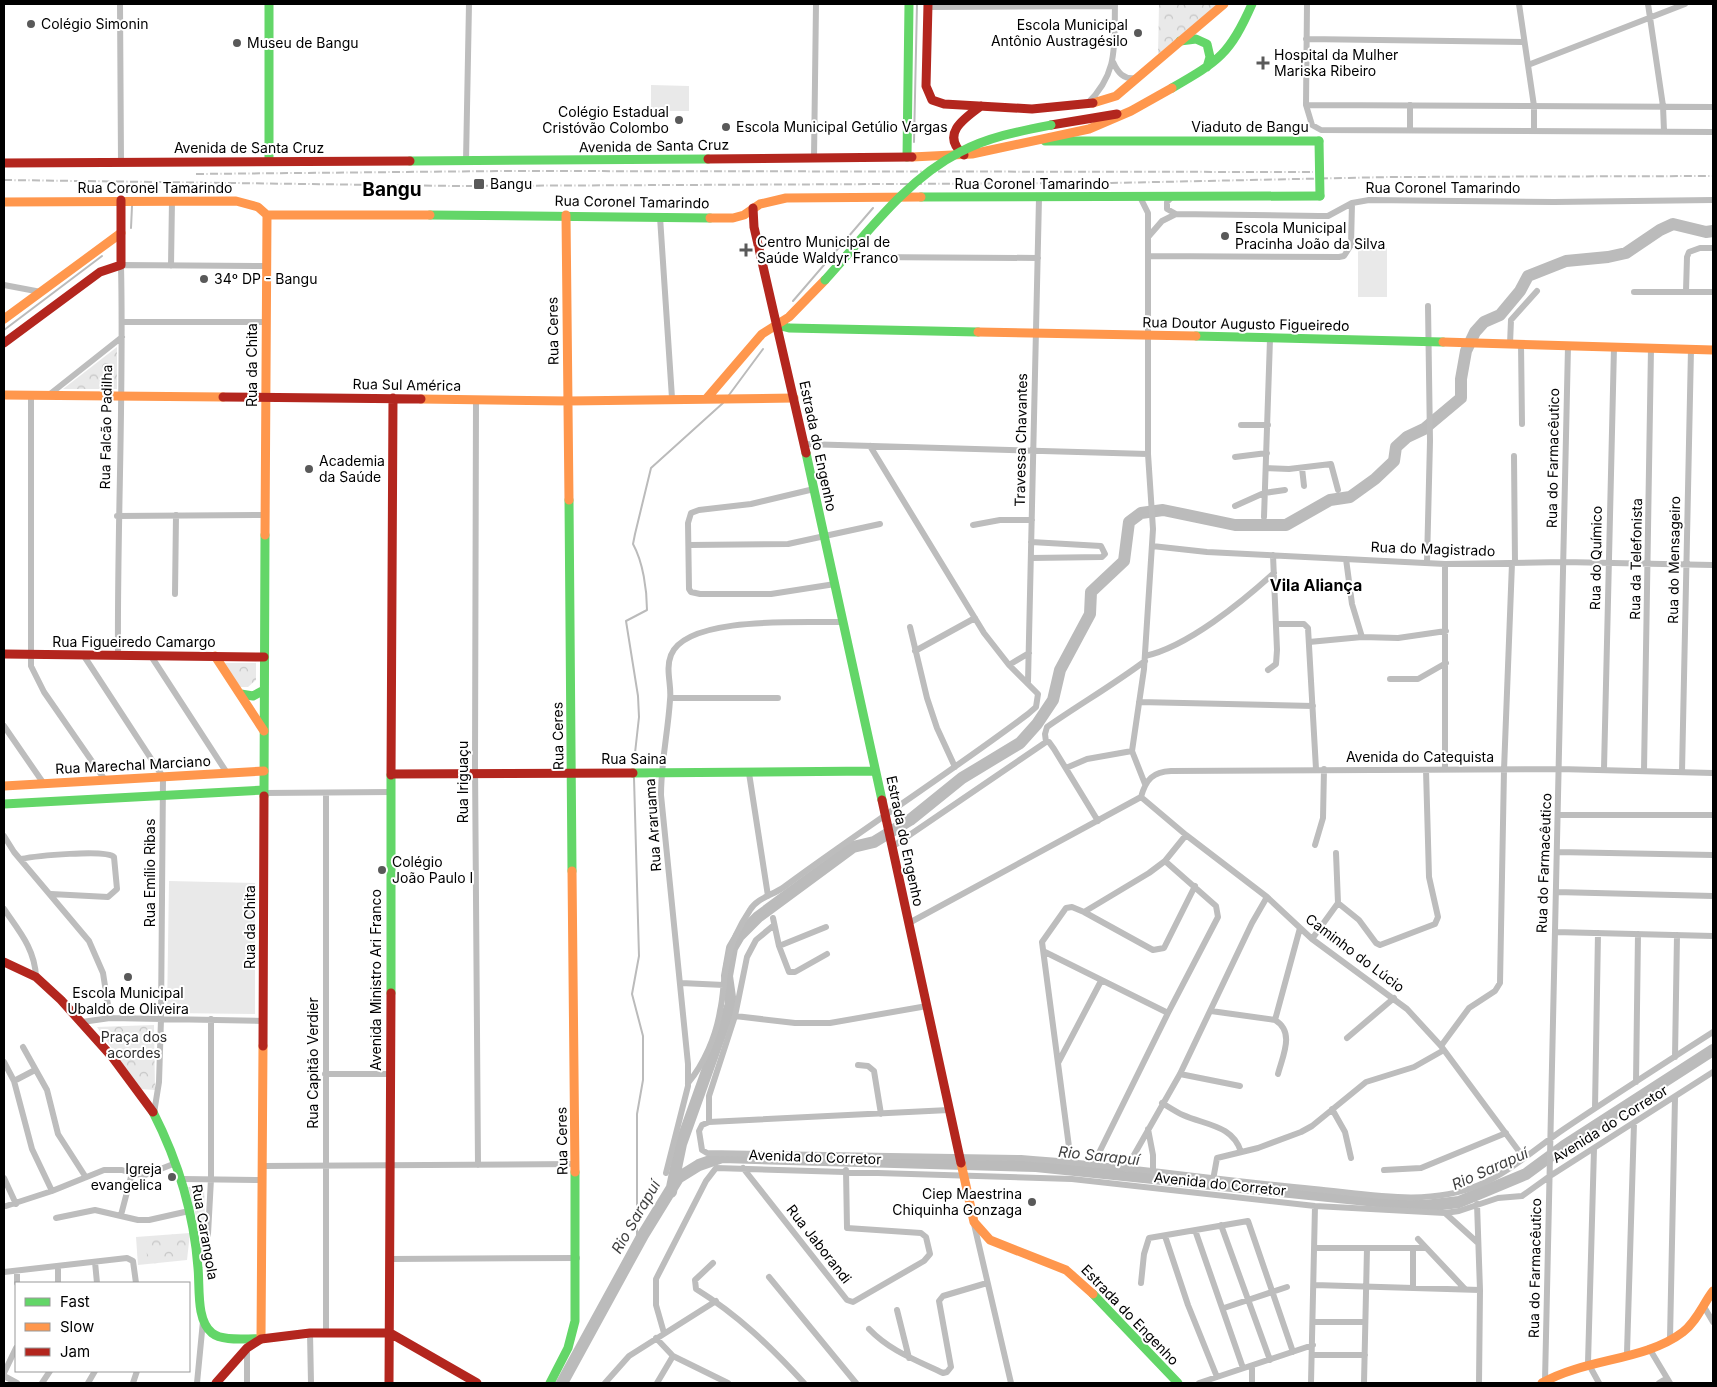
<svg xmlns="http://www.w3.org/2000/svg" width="1717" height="1387" font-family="Inter,sans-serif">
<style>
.park{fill:url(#park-crowns)}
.pitch{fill:#e9e9e9}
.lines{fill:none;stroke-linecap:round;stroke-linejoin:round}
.stream{stroke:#bbb;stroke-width:2}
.river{stroke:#bbb;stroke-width:12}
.street{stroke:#bdbdbd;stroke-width:6}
.fast{stroke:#63d668;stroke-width:9}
.slow{stroke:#ff974d;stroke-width:9}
.jam{stroke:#b3261e;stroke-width:9}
.rail{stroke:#bdbdbd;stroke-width:2;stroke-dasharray:8 2.5 1 2.5;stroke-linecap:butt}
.fast-bridge{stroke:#63d668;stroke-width:9}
.poi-dot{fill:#595959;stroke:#fff;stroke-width:2}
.labels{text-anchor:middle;stroke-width:4;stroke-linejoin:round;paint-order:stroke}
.poi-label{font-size:14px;fill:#000;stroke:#fff;text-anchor:start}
.street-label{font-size:14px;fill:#000;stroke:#fff}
.park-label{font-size:14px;fill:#2e2e2e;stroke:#fff}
.water-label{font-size:15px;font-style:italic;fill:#3f3f3f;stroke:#fff}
.quarter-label{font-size:16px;font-weight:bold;fill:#000;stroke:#fff}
.district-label{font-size:19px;font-weight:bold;fill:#000;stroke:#fff}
</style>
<defs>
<pattern id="park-crowns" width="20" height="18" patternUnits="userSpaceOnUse" patternTransform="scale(1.25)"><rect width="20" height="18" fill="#e9e9e9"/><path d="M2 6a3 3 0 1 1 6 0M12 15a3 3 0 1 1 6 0" fill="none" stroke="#c6c6c6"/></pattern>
</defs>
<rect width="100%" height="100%" fill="#fff"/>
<path class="park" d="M1159,4h61l-62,50z
M117,347v42h-54z
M224,663h32v17l-8,7h-8z
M154,1025l1,65 -15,-1 -43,-62z
M188,1187h16l1,34 -8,-1z
M190,1233l-3,27 -49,5 -2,-28z"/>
<path class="pitch" d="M651,85l38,1v25h-38z
M1387,248v49h-29v-48z
M169,881l86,2v131l-88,-1z
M137,1239h9l1,19 -9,1z"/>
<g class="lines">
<path class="stream" d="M914,142l3,-138
M131,228l1,-22
M793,301l80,-93
M4,330l98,-74
M729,395l34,-46
M634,762l5,-45 -1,-21 -12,-75 21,-11c0,-20 -4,-48 -14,-66l2,-10 16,-66 72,-65
M632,1255l5,-19v-122l6,-34v-44l-11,-42 7,-38 -5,-178"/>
<path class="river" d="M671,1192l10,-48 50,-140 -4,-28 5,-28 7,-12 19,-19 95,-70 21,-5 36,-22 52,-42 58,-35 17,-19 16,-24 7,-30 30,-56 1,-22 33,-31 5,-39 12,-9 22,-3 72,15h51l44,-25 20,-3 25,-18 19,-18 2,-14 11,-10 17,-8 37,-31v-19l5,-28 9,-19 9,-10 16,-7 20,-24 8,-15 38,-15 42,-4 18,-4 34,-23 13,-6 33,8 7,-1
M562,1383l81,-148 35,-57 21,-13 23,-8 314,9 389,40 34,-4 67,-28 38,-28 149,-96"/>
<path class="street" d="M120,4l1,158
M1519,4l15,102v24
M1648,4l15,102 1,25
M928,7l187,-1
M1306,39l218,3
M1113,62c5,11 11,18 23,16
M1528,65l157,-61
M1087,104c32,-31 27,-59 28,-100
M1306,105l1,-101
M1713,107l-407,-2 6,20 9,5 392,2
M1410,129v-24
M814,158l2,-154
M466,161l3,-157
M1140,197l8,16v241l5,75 -9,140 -12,82 13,33
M1172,197l-5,5v7l9,5
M660,217l12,181
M1149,236l13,-15 14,-7 143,2h9l24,-13 17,-3 185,2 159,-2
M1149,256l190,1 5,-1 7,-11 1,-42
M864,257l174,1
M171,266l1,-66
M4,285l37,7
M1686,291l1,-34 2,-5 11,-4h13
M1634,292h79
M122,322h144
M1510,344l1,-24 26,-29
M1521,344l1,80
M50,394l72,-57
M31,395v271l13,26 61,88
M476,400l-1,364 3,401
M1241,425h27
M804,444l344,10
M1514,456l1,107
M1235,457l32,-4
M1266,468l23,1 42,-5 7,26
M1302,468l2,18
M814,489l-63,15 -52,6 -8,3 -3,10 1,66 2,3 9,2h71l64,-10
M1235,506l29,-13 21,-3
M117,516l148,-1
M1264,517l6,-178
M973,525l27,-5h32
M689,545l99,-1 92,-20
M1152,546l55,6 238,12 118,-2 150,3
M1031,558l71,-1 3,-3 -4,-8 -70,-4
M1346,559l6,45 10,33
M1427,562l3,-121 -2,-135
M175,594l1,-79
M1277,624h27l4,4 8,141
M910,627l17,71 10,30 18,39
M1309,642l53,-5 36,1 48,-7
M915,651l60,-33
M84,656l79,121 -2,242 -2,63 -5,31
M118,656c-1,-130 6,-261 3,-391l145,1
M151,656l76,117
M1145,656c42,-9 97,-54 129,-83
M1009,665l20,-12
M1268,670l8,-6 1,-14 -4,-95
M1390,679h28l28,-16
M1028,682l11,-484
M671,698h107
M1139,702l174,4
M4,726l40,58
M1046,742l-1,-8 2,-7c33,-23 66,-42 98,-66
M1066,768l21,-9 45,-8
M1445,769v-205
M1604,769l10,-422
M1644,771l7,-423
M1682,772l9,-423
M749,773l19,123
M264,793l127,-1
M326,793v540
M1141,797c5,-18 12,-25 30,-26l388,-2 154,4
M1141,797l45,38 81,62 45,42 95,70 34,37 83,112
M1558,815h155
M4,836l10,16 75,89 14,32 7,45
M1315,845l8,-27 1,-49
M892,847l154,-105h3l5,7 44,72
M1557,852l156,3
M1336,853l2,50 21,17 17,23 4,2 55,-21 3,-7 -9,-40 -3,-107
M21,859c14,-3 85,-10 93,-2l3,32 -9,8 -57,-3
M1556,892l157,4
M4,909c15,22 31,40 32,68
M1084,912l69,38 11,-2 31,-62
M773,918l6,28 10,26h6l32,-18
M909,923l232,-126
M1555,932l158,4
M1312,939l26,-36
M779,946l47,-19
M1045,952l123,61
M681,983l43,2
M1211,1011l64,9c20,12 8,35 3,54
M735,1016l60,7h35l97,-17
M1275,1020l25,-92
M82,1022l28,-4 154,3
M1347,1038l47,-40
M1441,1046l28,-38 26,-17 5,-8 4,-213 8,-207
M23,1047l24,43 11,44 27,42
M1675,1057l2,-122
M4,1062l10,19 18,68 20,42
M1058,1063l43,-82
M858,1065l10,1 6,5 7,43
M325,1074h64
M1180,1074l60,12
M14,1081l21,-11
M1636,1082l2,-148
M688,1083c16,-19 28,-47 32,-72 4,-17 3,-35 8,-53 4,-17 12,-33 22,-48 7,-12 23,-15 34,-23 80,-59 164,-113 244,-173l8,-7 2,-13 -29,-29 -25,-32 -114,-187
M1162,1103c7,4 14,9 21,12 22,10 50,10 58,37
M1595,1108l3,-175
M1332,1109l13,23 6,26
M949,1110l-240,12 -7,3 -3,6 3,19 5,3 314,5c98,7 195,22 293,31 53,5 114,18 165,-4 31,-13 57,-37 85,-56 49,-33 99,-65 149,-97
M709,1122v-26l26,-80 12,-59 9,-17 18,-15
M1148,1129l5,26v18
M1594,1149l-6,214 11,20
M1071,1162l-29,-220 24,-34 6,-1 12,5 65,-39 16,-12 21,-26
M1093,1165l75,-152 50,-96 -2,-11 -51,-45
M263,1166l313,-2
M743,1168l104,132 6,2 71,-41 6,-7 -4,-17 -5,-4 -74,-5 -1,-58
M1126,1169l54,-95 72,-151 15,-26
M1384,1170l37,-2 85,-35
M666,1173l22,-87v-22l-27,-269c0,-33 7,-63 9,-95 2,-15 -5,-30 1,-45 16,-40 134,-32 172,-33
M4,1178l12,26
M182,1179l81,1
M1213,1180l4,-22 41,-10 43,-16 11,-6 54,-44 48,-15 30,-17
M1477,1204l3,86 -1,93
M6,1206l46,-15 52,-21h18l12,4 11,1 31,-12
M1445,1213l33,30
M121,1215l11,-42
M56,1218l39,-8 43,10h11l40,-9
M974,1224l37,159
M1221,1225l49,135
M1195,1230l48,138
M1165,1236l23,69 29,72
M1418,1239l47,50
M1314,1248h112
M391,1259l186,-1
M95,1262l2,21
M198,1263l10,-29 3,-55v-160
M713,1263l-18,17 1,9c42,26 75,58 108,94
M58,1266v17
M17,1271v12
M4,1272l123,-14 6,3 3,22
M769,1277l87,106
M1141,1283l3,-29 5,-16 99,-17 45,131
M1314,1285l166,5
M1413,1287v-39
M1703,1305l10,17
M1224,1308l63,-21
M897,1310l12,48
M1314,1322h51
M869,1329c21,22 47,31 74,44l4,-1 4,-5 -12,-66 4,-5 44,-13
M310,1333l1,50
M664,1333l-8,-28v-26l50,-98 10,-13 356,11 243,27 130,7 14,-2 39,-13 24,-2 28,-20 163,-104
M656,1338l17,18 55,27
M1670,1339l5,-241
M1649,1348l21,35
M1627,1353l7,-230
M1313,1355h52
M1252,1366v17
M4,1373l12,-25
M4,1376l13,7
M1545,1381l23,-1035
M42,1383l8,-12
M88,1383l7,-12
M133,1383l4,-12
M197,1383l6,-62
M247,1383v-35
M605,1383l24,-27 87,-55
M657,1383l16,-27
M1199,1383l114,-38
M1311,1383l4,-177
M1364,1383l3,-135
M1659,1383l8,-5"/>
<path class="fast" d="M269,4v157
M1180,41l16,-2 11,5 3,13 -3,10
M1172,88c47,-27 58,-34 80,-84
M1045,141h274
M907,157l2,-153
M410,161l298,-2
M921,197l399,-1
M430,215l280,3
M777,325l12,3 189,4
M1196,336l247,6
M806,453l76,347
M569,500l3,371
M241,694l12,2 11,-6
M633,773l242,-2
M264,796l1,-261
M4,804l260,-14
M391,993v-218
M153,1112c25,49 41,102 45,156 2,20 -2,52 14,65 11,9 36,5 49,6
M1093,1294l85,89
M550,1383l18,-35 7,-27v-149"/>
<path class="slow" d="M1093,103l23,-7 108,-92
M912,157l60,-3 117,-25 42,-18 41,-23
M4,202l232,-1 22,6 9,8h163
M566,215l3,285
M710,218h23l11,-3 16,-11 26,-6 135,-1
M4,319l117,-86
M978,332l218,4
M1443,342l270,8
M4,395l219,2
M707,398l55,-64 27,-17 36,-37
M421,399l147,2 226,-3
M265,535l2,-320
M215,656l49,75
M4,786l260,-15
M572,871l3,301
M961,1163l13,59 16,18 76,30 27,24
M261,1339l2,-293
M1542,1383c44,-25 103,-22 141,-51 14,-11 20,-28 30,-41"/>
<path class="jam" d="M928,4l-2,82 6,14 12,4 88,5 61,-6
M1051,125l66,-11
M964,155c-24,-20 -1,-36 17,-49
M708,159l204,-2
M4,163l406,-2
M753,208l1,19 52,226
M4,343l96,-71 21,-7v-65
M223,397l198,2
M4,654l260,3
M392,774l241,-1
M391,775l2,-377
M882,800l79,363
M4,962l32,15 25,23 52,58 40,54
M263,1046l1,-250
M216,1383l31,-35 14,-9 49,-6h80l87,50
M389,1383l2,-390"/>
<path class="rail" d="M196,174l307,-3 810,1
M4,180l453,6 654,-3 279,-6 323,-1"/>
<path class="fast-bridge" d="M1319,141l1,55
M825,280c40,-44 80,-100 135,-128 28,-15 60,-21 91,-27"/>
</g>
<g class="poi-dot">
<circle cx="31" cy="24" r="5"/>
<circle cx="1138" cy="33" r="5"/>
<circle cx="237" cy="43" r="5"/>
<path d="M1260.5 55.5h5v5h5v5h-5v5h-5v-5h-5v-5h5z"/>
<circle cx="679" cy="120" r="5"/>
<circle cx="726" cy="127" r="5"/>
<rect x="473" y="178" width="12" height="12" rx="2.5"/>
<circle cx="1225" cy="236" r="5"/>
<path d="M743.5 242.5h5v5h5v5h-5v5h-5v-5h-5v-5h5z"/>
<circle cx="204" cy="279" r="5"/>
<circle cx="309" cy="469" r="5"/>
<circle cx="382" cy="870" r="5"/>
<circle cx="128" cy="977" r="5"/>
<circle cx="172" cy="1177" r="5"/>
<circle cx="1032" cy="1202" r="5"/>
</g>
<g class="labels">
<g class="poi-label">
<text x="41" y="29">Colégio Simonin</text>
<text x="1128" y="30" text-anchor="end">Escola Municipal<tspan x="1128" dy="16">Antônio Austragésilo</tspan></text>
<text x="247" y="48">Museu de Bangu</text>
<text x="1274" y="60">Hospital da Mulher<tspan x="1274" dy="16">Mariska Ribeiro</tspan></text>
<text x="669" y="117" text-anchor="end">Colégio Estadual<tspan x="669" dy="16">Cristóvão Colombo</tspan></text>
<text x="736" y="132">Escola Municipal Getúlio Vargas</text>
<text x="490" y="189">Bangu</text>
<text x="1235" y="233">Escola Municipal<tspan x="1235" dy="16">Pracinha João da Silva</tspan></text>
<text x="757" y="247">Centro Municipal de<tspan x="757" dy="16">Saúde Waldyr Franco</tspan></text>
<text x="214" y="284">34º DP - Bangu</text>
<text x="319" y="466">Academia<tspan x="319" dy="16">da Saúde</tspan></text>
<text x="392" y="867">Colégio<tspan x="392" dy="16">João Paulo I</tspan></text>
<text x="128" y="998" text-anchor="middle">Escola Municipal<tspan x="128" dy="16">Ubaldo de Oliveira</tspan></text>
<text x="162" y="1174" text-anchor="end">Igreja<tspan x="162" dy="16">evangelica</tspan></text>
<text x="1022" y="1199" text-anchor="end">Ciep Maestrina<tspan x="1022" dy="16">Chiquinha Gonzaga</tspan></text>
</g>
<g class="street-label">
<text x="1250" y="132">Viaduto de Bangu</text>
<text transform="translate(654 146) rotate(-1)" y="5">Avenida de Santa Cruz</text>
<text x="249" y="153">Avenida de Santa Cruz</text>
<text x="1032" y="189">Rua Coronel Tamarindo</text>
<text x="155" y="193">Rua Coronel Tamarindo</text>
<text x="1443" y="193">Rua Coronel Tamarindo</text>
<text transform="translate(632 202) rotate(1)" y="5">Rua Coronel Tamarindo</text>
<text transform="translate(1246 324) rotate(1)" y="5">Rua Doutor Augusto Figueiredo</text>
<text transform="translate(553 331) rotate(-91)" y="5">Rua Ceres</text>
<text transform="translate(252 365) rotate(-90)" y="5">Rua da Chita</text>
<text transform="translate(407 385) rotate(1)" y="5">Rua Sul América</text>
<text transform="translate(106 427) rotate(-89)" y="5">Rua Falcão Padilha</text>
<text transform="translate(1021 440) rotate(-89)" y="5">Travessa Chavantes</text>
<text transform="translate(818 446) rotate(78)" y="5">Estrada do Engenho</text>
<text transform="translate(1553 458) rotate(-89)" y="5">Rua do Farmacêutico</text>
<text transform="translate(1433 549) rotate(2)" y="5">Rua do Magistrado</text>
<text transform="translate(1596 558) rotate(-89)" y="5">Rua do Químico</text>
<text transform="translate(1636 559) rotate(-89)" y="5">Rua da Telefonista</text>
<text transform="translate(1674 560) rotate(-89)" y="5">Rua do Mensageiro</text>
<text x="134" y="647">Rua Figueiredo Camargo</text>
<text transform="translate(558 736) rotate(-91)" y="5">Rua Ceres</text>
<text x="1420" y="762">Avenida do Catequista</text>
<text x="634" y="764">Rua Saina</text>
<text transform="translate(133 765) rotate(-3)" y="5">Rua Marechal Marciano</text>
<text transform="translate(463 782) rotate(-90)" y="5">Rua Iriguaçu</text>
<text transform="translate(653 825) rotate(-94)" y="5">Rua Araruama</text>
<text transform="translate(905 841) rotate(78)" y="5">Estrada do Engenho</text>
<text transform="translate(1544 863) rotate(-88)" y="5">Rua do Farmacêutico</text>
<text transform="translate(150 873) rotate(-90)" y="5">Rua Emílio Ribas</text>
<text transform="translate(250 927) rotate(-90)" y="5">Rua da Chita</text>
<text transform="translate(1355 953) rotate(37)" y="5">Caminho do Lúcio</text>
<text transform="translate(376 980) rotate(-90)" y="5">Avenida Ministro Ari Franco</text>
<text transform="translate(313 1063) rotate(-90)" y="5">Rua Capitão Verdier</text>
<text transform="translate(1610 1124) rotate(-32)" y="5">Avenida do Corretor</text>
<text transform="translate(562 1141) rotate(-91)" y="5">Rua Ceres</text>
<text transform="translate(815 1157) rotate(2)" y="5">Avenida do Corretor</text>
<text transform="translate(1220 1184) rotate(6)" y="5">Avenida do Corretor</text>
<text transform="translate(205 1232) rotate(80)" y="5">Rua Carangola</text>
<text transform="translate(819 1244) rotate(52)" y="5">Rua Jaborandi</text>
<text transform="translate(1535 1268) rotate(-89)" y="5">Rua do Farmacêutico</text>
<text transform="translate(1130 1315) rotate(46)" y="5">Estrada do Engenho</text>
</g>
<g class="park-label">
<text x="134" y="1042">Praça dos<tspan x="134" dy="16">acordes</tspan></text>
</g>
<g class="water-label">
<text transform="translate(1099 1156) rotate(6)" y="5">Rio Sarapuí</text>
<text transform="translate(1490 1169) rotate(-24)" y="5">Rio Sarapuí</text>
<text transform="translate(636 1217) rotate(-60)" y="5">Rio Sarapuí</text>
</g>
<g class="quarter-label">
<text x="1316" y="591">Vila Aliança</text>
</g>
<g class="district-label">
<text x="392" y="196">Bangu</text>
</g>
</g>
<rect width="1717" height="1387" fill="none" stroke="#000000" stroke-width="10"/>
<rect x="15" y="1282" width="175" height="90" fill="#ffffff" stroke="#999999"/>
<rect x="25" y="1298" width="25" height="8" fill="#63d668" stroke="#999999"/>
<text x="60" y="1307" font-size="15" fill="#000000">Fast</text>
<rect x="25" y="1323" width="25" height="8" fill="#ff974d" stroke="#999999"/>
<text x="60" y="1332" font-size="15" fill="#000000">Slow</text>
<rect x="25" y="1348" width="25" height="8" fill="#b3261e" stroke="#999999"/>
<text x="60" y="1357" font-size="15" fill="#000000">Jam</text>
</svg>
